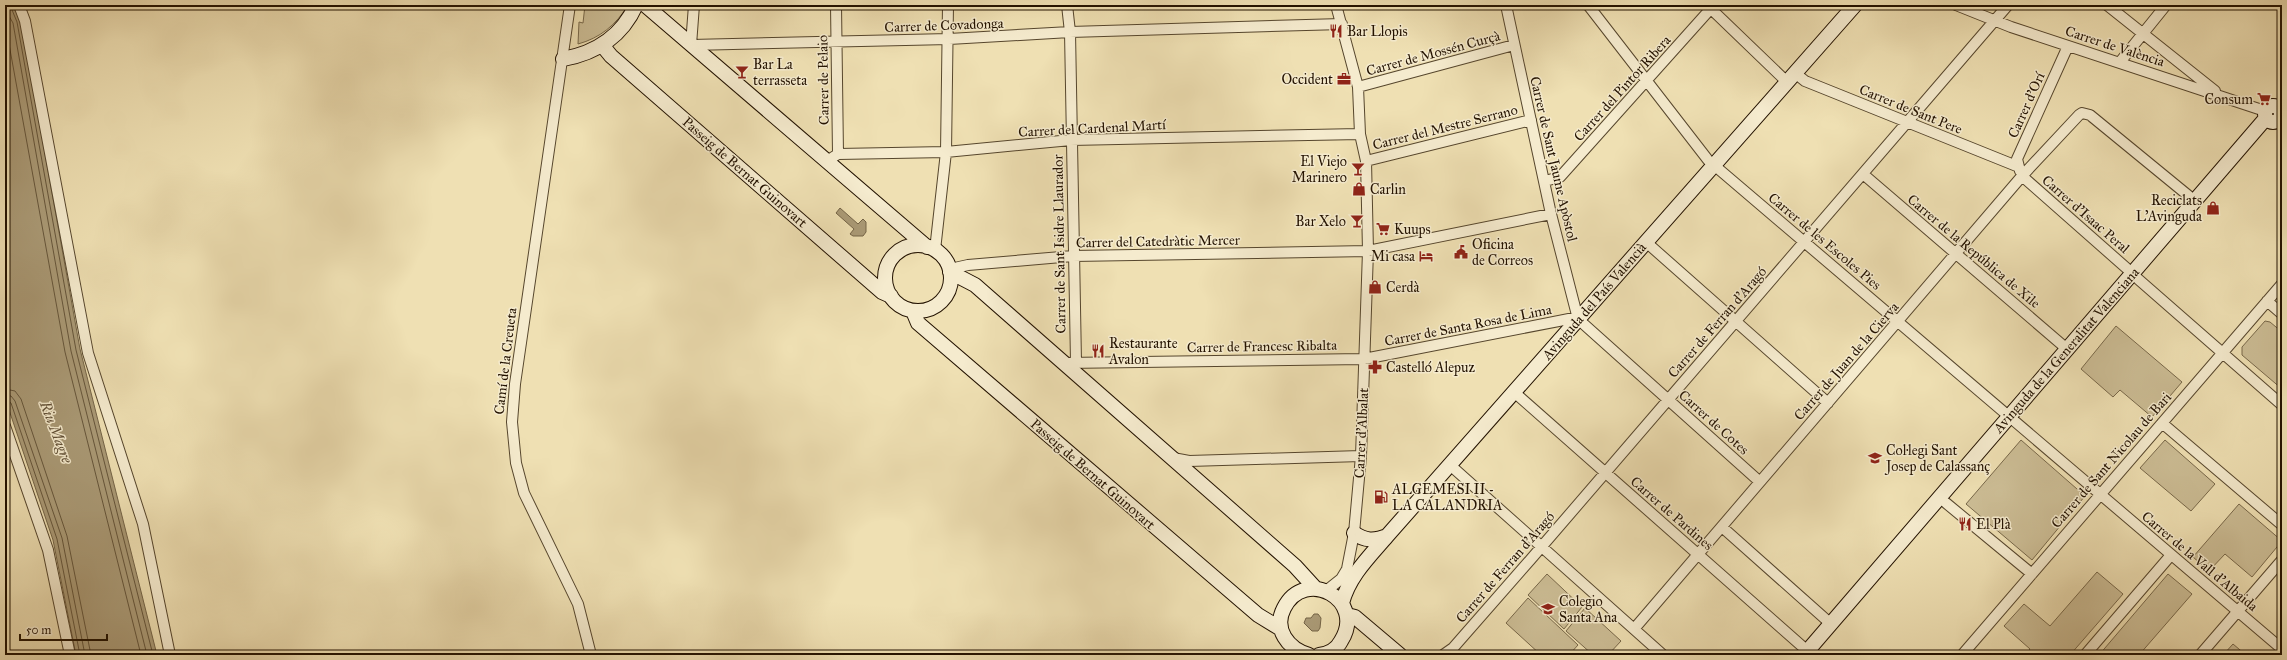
<svg xmlns="http://www.w3.org/2000/svg" width="2287" height="660" font-family="'IM FELL Great Primer',serif">
<style>
.green{fill:#ccbd95;stroke:#78684a}
.water{fill:#aa9a76;stroke:#746447}
.lines{fill:none;stroke-linecap:round;stroke-linejoin:round}
.shore{stroke:#66563b;stroke-width:1}
.street-casing{stroke:#56462d;stroke-width:12}
.secondary-casing{stroke:#231200;stroke-width:16}
.street{stroke:#f5ebce;stroke-width:10}
.secondary{stroke:#f5ebce;stroke-width:14}
.labels{text-anchor:middle;stroke-width:3;stroke-linejoin:round;paint-order:stroke}
.street-label{font-size:14px;fill:#231200;stroke:#f5ebce}
.poi-label{font-size:14px;fill:#231200;stroke:#f5ebce;text-anchor:start}
.water-label{font-size:15px;font-style:italic;fill:#604f35;stroke:#f5ebce}
</style>
<rect width="100%" height="100%" fill="#efe0b3"/>
<filter id="stains"><feTurbulence type="fractalNoise" baseFrequency=".005" numOctaves="4"/><feColorMatrix values="0 0 0 0 .2 0 0 0 0 .09 0 0 0 0 .02 0 0 0 .5 -.17"/></filter>
<radialGradient id="worn" r=".72"><stop offset=".6" stop-color="#630" stop-opacity="0"/><stop offset="1" stop-color="#630" stop-opacity=".3"/></radialGradient>
<path class="green" d="M585,5h43c-12,20 -28,33 -50,39l1,-22 4,1z
M2265,321l5,1 12,10v57l-40,-34v-8z
M2116,326l66,56 -30,35 -32,-27 -7,7 -32,-28z
M2021,440l64,56 -53,64 -66,-56z
M2165,440l50,44 -24,27 -51,-43z
M2239,504l43,37 -30,36 -27,-23 -16,17 -16,-14z
M2097,572l26,22 -53,61h-45l5,-6 -26,-23 20,-22 26,22z
M1547,574l35,33 -18,22 -36,-34z
M2168,574l24,20 -53,61h-40z
M1528,598l50,47 -9,10h-28l-35,-32z
M1585,608l36,33 -13,14h-15l-27,-24z
M2233,644l13,11h-23z"/>
<path class="water" d="M5,5h8l8,15 59,329 77,306h-81l-23,-115 -48,-142z
M840,208l18,16 5,-5 3,3v10l-3,4h-10l-3,-2 4,-5 -18,-16z
M1314,614h4l3,4 -1,10 -2,3h-6l-8,-8 2,-5h5z"/>
<g class="lines">
<path class="shore" d="M10,5l7,17 59,328 77,305
M5,9l8,14 58,328 76,304
M5,22l60,330 76,303
M5,389l10,2 6,8 46,137 24,119
M5,395l6,1 4,5 47,137 23,117
M5,400l6,3 46,136 23,116"/>
<g class="street-casing">
<path id="street" d="M19,5l6,16 63,332 55,171 27,131
M570,5l-55,379 -3,38 4,41 8,30 54,111 13,51
M694,5l-3,40 258,-6 121,-7 272,-8
M836,5l2,149
M1067,5l3,27 6,330
M1506,5l45,209 27,105 182,163
M1588,5l120,155 574,489
M1707,5l80,77
M1956,5l55,22 254,84
M2107,5l108,86
M2120,62l46,-57
M1795,73l10,8 214,86
M1358,87l156,-42
M2280,117l2,1
M827,161l11,-7 108,-2 125,-12 289,-6
M1366,161l165,-41
M2020,171l-3,-12 51,-113
M1863,174l204,175
M2022,176l110,97
M1545,181l15,-4 154,-172
M1646,242l182,161
M935,250l11,-98 2,-147
M950,269l18,-4 105,-9 295,-5 183,-37
M2138,279l144,126
M2267,301l15,13
M1064,363l300,-4 205,-40h9
M1514,392l298,263
M2162,423l120,102
M5,426l43,124 22,105
M1173,458l16,3 172,-5
M1450,465l213,190
M1946,503l86,71
M1722,527l109,97
M1326,591l15,-12 6,-10 7,-36 7,-77 7,-205 -2,-90 -6,-27 -2,-47 -22,-82
M1634,629l388,-453 57,-61 3,-2 8,2 105,86
M1443,655l10,-7 78,-89 477,-554
M1962,655l320,-371
M2085,655l86,-100
M2200,655l82,-95"/>
</g>
<g class="secondary-casing">
<path id="secondary" d="M645,5l282,242
M602,45l9,11 271,236 9,4
M563,59c33,-6 59,-23 73,-54
M2265 114a8 8 0 1 1 16 0a8 8 0 1 1-16 0Z
M885 278a33 33 0 1 1 66 0a33 33 0 1 1-66 0Z
M950,272l25,13 320,281 21,23
M913,311l5,12 340,292 23,14
M1354,533c11,8 20,8 33,3
M1342,603c7,-27 27,-46 45,-67l468,-531
M1347,615l8,2 45,38
M1309,655c-21,-6 -36,-26 -25,-47 21,-42 83,-8 57,33 -4,8 -13,13 -22,14
M1804,655l462,-537"/>
</g>
<use href="#street" class="street"/>
<use href="#secondary" class="secondary"/>
</g>
<defs>
<g id="restaurant-bare" transform="scale(1.08)"><path d="M-5-6h1v4h1v-4h1v4h1v-4h1v5L-1.5 .5V6h-2V.5L-5-1ZM5-6V6H3V1.5H1.5Q1.5-4 5-6Z" fill="#8f2418" stroke="#f5ebce" stroke-width="2.5" paint-order="stroke"/></g>
<g id="bar-bare" transform="scale(1.08)"><path d="M-6-5H6L.8 .8V4.5H3.5V6h-7V4.5H-.8V.8Z" fill="#8f2418" stroke="#f5ebce" stroke-width="2.5" paint-order="stroke"/></g>
<g id="office-bare" transform="scale(1.08)"><path d="M-6-3h4V-5.5h4V-3h4V5H-6ZM-1-4.5V-3h2v-1.5ZM-6 0V1H6V0Z" fill="#8f2418" stroke="#f5ebce" stroke-width="2.5" paint-order="stroke"/></g>
<g id="supermarket-bare" transform="scale(1.08)"><path d="M-6-5.5h2.5l.6 2H6L4.5 2H-2.5L-4.4-4H-6ZM-1.5 3.2a1.3 1.3 0 1 0 .1 0ZM3 3.2a1.3 1.3 0 1 0 .1 0Z" fill="#8f2418" stroke="#f5ebce" stroke-width="2.5" paint-order="stroke"/></g>
<g id="shop-bare" transform="scale(1.08)"><path d="M-5-2.5h2.3a2.7 3.5 0 0 1 5.4 0H5L5.5 6h-11ZM-1.5-2.5h3a1.5 2.3 0 0 0-3 0Z" fill="#8f2418" stroke="#f5ebce" stroke-width="2.5" paint-order="stroke"/></g>
<g id="civic-bare" transform="scale(1.08)"><path d="M-.6-6.5H3V-4.5H.6V-3L4-1V1h2V6H-6V1h2V-1L-.6-3ZM-1.2 2.5V6h2.4V2.5Z" fill="#8f2418" stroke="#f5ebce" stroke-width="2.5" paint-order="stroke"/></g>
<g id="hotel-bare" transform="scale(1.08)"><path d="M-6-4.5h1.5V1H6V5H4.5V3h-9V5H-6ZM-4 0a1.8 1.8 0 1 1 3.6 0ZM.5 0V-2.5h3Q6-2.5 6 0Z" fill="#8f2418" stroke="#f5ebce" stroke-width="2.5" paint-order="stroke"/></g>
<g id="pharmacy-bare" transform="scale(1.08)"><path d="M-2-6h4v4h4v4h-4v4h-4v-4h-4v-4h4Z" fill="#8f2418" stroke="#f5ebce" stroke-width="2.5" paint-order="stroke"/></g>
<g id="school-bare" transform="scale(1.08)"><path d="M0-5L7-2L0 1L-7-2ZM-4 1L0 2.5L4 1V4Q0 6-4 4Z" fill="#8f2418" stroke="#f5ebce" stroke-width="2.5" paint-order="stroke"/></g>
<g id="fuel-bare" transform="scale(1.08)"><path d="M-5.5-6h7V0h2V4h1.3V-2.5L3-4.5l.8-.8L6-3V5H2.5V1h-1V6h-7ZM-4.2-4.7v3.2H.2V-4.7Z" fill="#8f2418" stroke="#f5ebce" stroke-width="2.5" paint-order="stroke"/></g>
</defs>
<g fill-rule="evenodd">
<use href="#restaurant-bare" x="1336" y="31"/>
<use href="#bar-bare" x="742" y="72"/>
<use href="#office-bare" x="1344" y="79"/>
<use href="#supermarket-bare" x="2264" y="99"/>
<use href="#bar-bare" x="1358" y="169"/>
<use href="#shop-bare" x="1359" y="189"/>
<use href="#shop-bare" x="2213" y="208"/>
<use href="#bar-bare" x="1357" y="221"/>
<use href="#supermarket-bare" x="1383" y="229"/>
<use href="#civic-bare" x="1461" y="252"/>
<use href="#hotel-bare" x="1426" y="256"/>
<use href="#shop-bare" x="1375" y="287"/>
<use href="#restaurant-bare" x="1098" y="351"/>
<use href="#pharmacy-bare" x="1375" y="367"/>
<use href="#school-bare" x="1875" y="458"/>
<use href="#fuel-bare" x="1381" y="497"/>
<use href="#restaurant-bare" x="1965" y="524"/>
<use href="#school-bare" x="1548" y="609"/>
</g>
<g class="labels">
<g class="street-label">
<text transform="translate(944 25) rotate(-2)" y="5">Carrer de Covadonga</text>
<text transform="translate(2115 46) rotate(18)" y="5">Carrer de València</text>
<text transform="translate(1433 53) rotate(-15)" y="5">Carrer de Mossén Curçà</text>
<text transform="translate(823 80) rotate(-91)" y="5">Carrer de Pelaio</text>
<text transform="translate(1622 88) rotate(-48)" y="5">Carrer del Pintor Ribera</text>
<text transform="translate(2026 105) rotate(-66)" y="5">Carrer d'Orí</text>
<text transform="translate(1911 109) rotate(22)" y="5">Carrer de Sant Pere</text>
<text transform="translate(1445 127) rotate(-14)" y="5">Carrer del Mestre Serrano</text>
<text transform="translate(1092 128) rotate(-3)" y="5">Carrer del Cardenal Martí</text>
<text transform="translate(1554 159) rotate(77)" y="5">Carrer de Sant Jaume Apòstol</text>
<text transform="translate(745 172) rotate(41)" y="5">Passeig de Bernat Guinovart</text>
<text transform="translate(2086 214) rotate(41)" y="5">Carrer d'Isaac Peral</text>
<text transform="translate(1158 241) rotate(-1)" y="5">Carrer del Catedràtic Mercer</text>
<text transform="translate(1825 241) rotate(40)" y="5">Carrer de les Escoles Pies</text>
<text transform="translate(1059 244) rotate(-91)" y="5">Carrer de Sant Isidre Llaurador</text>
<text transform="translate(1974 251) rotate(40)" y="5">Carrer de la República de Xile</text>
<text transform="translate(1594 301) rotate(-49)" y="5">Avinguda del País Valencià</text>
<text transform="translate(1717 322) rotate(-49)" y="5">Carrer de Ferran d'Aragó</text>
<text transform="translate(1468 325) rotate(-11)" y="5">Carrer de Santa Rosa de Lima</text>
<text transform="translate(1262 346) rotate(-1)" y="5">Carrer de Francesc Ribalta</text>
<text transform="translate(2066 350) rotate(-49)" y="5">Avinguda de la Generalitat Valenciana</text>
<text transform="translate(505 361) rotate(-83)" y="5">Camí de la Creueta</text>
<text transform="translate(1846 361) rotate(-49)" y="5">Carrer de Juan de la Cierva</text>
<text transform="translate(1714 422) rotate(42)" y="5">Carrer de Cotes</text>
<text transform="translate(1361 433) rotate(-87)" y="5">Carrer d'Albalat</text>
<text transform="translate(2111 460) rotate(-49)" y="5">Carrer de Sant Nicolau de Bari</text>
<text transform="translate(1093 474) rotate(41)" y="5">Passeig de Bernat Guinovart</text>
<text transform="translate(1672 513) rotate(41)" y="5">Carrer de Pardines</text>
<text transform="translate(2200 561) rotate(40)" y="5">Carrer de la Vall d'Albaida</text>
<text transform="translate(1505 567) rotate(-49)" y="5">Carrer de Ferran d'Aragó</text>
</g>
<g class="poi-label">
<text x="1347" y="36">Bar Llopis</text>
<text x="753" y="69">Bar La<tspan x="753" dy="16">terrasseta</tspan></text>
<text x="1333" y="84" text-anchor="end">Occident</text>
<text x="2253" y="104" text-anchor="end">Consum</text>
<text x="1347" y="166" text-anchor="end">El Viejo<tspan x="1347" dy="16">Marinero</tspan></text>
<text x="1370" y="194">Carlin</text>
<text x="2202" y="205" text-anchor="end">Reciclats<tspan x="2202" dy="16">L'Avinguda</tspan></text>
<text x="1346" y="226" text-anchor="end">Bar Xelo</text>
<text x="1394" y="234">Kuups</text>
<text x="1472" y="249">Oficina<tspan x="1472" dy="16">de Correos</tspan></text>
<text x="1415" y="261" text-anchor="end">Mi casa</text>
<text x="1386" y="292">Cerdà</text>
<text x="1109" y="348">Restaurante<tspan x="1109" dy="16">Avalon</tspan></text>
<text x="1386" y="372">Castelló Alepuz</text>
<text x="1886" y="455">Col·legi Sant<tspan x="1886" dy="16">Josep de Calassanç</tspan></text>
<text x="1392" y="494">ALGEMESI II -<tspan x="1392" dy="16">LA CALANDRIA</tspan></text>
<text x="1976" y="529">El Plà</text>
<text x="1559" y="606">Colegio<tspan x="1559" dy="16">Santa Ana</tspan></text>
</g>
<g class="water-label">
<text transform="translate(56 432) rotate(69)" y="5">Riu Magre</text>
</g>
</g>
<rect width="2287" height="660" fill="none" stroke="#efe0b3" stroke-width="20"/>
<rect x="6" y="6" width="2275" height="648" fill="none" stroke="#231200" stroke-width="2"/>
<rect x="10" y="10" width="2267" height="640" fill="none" stroke="#231200"/>
<path d="M20 634v6h87v-6" fill="none" stroke="#231200" stroke-width="2"/>
<text x="26" y="634" font-size="12" fill="#231200" stroke="#f5ebce" stroke-width="3" paint-order="stroke">50 m</text>
<rect width="100%" height="100%" filter="url(#stains)"/>
<rect width="100%" height="100%" fill="url(#worn)"/>
</svg>
